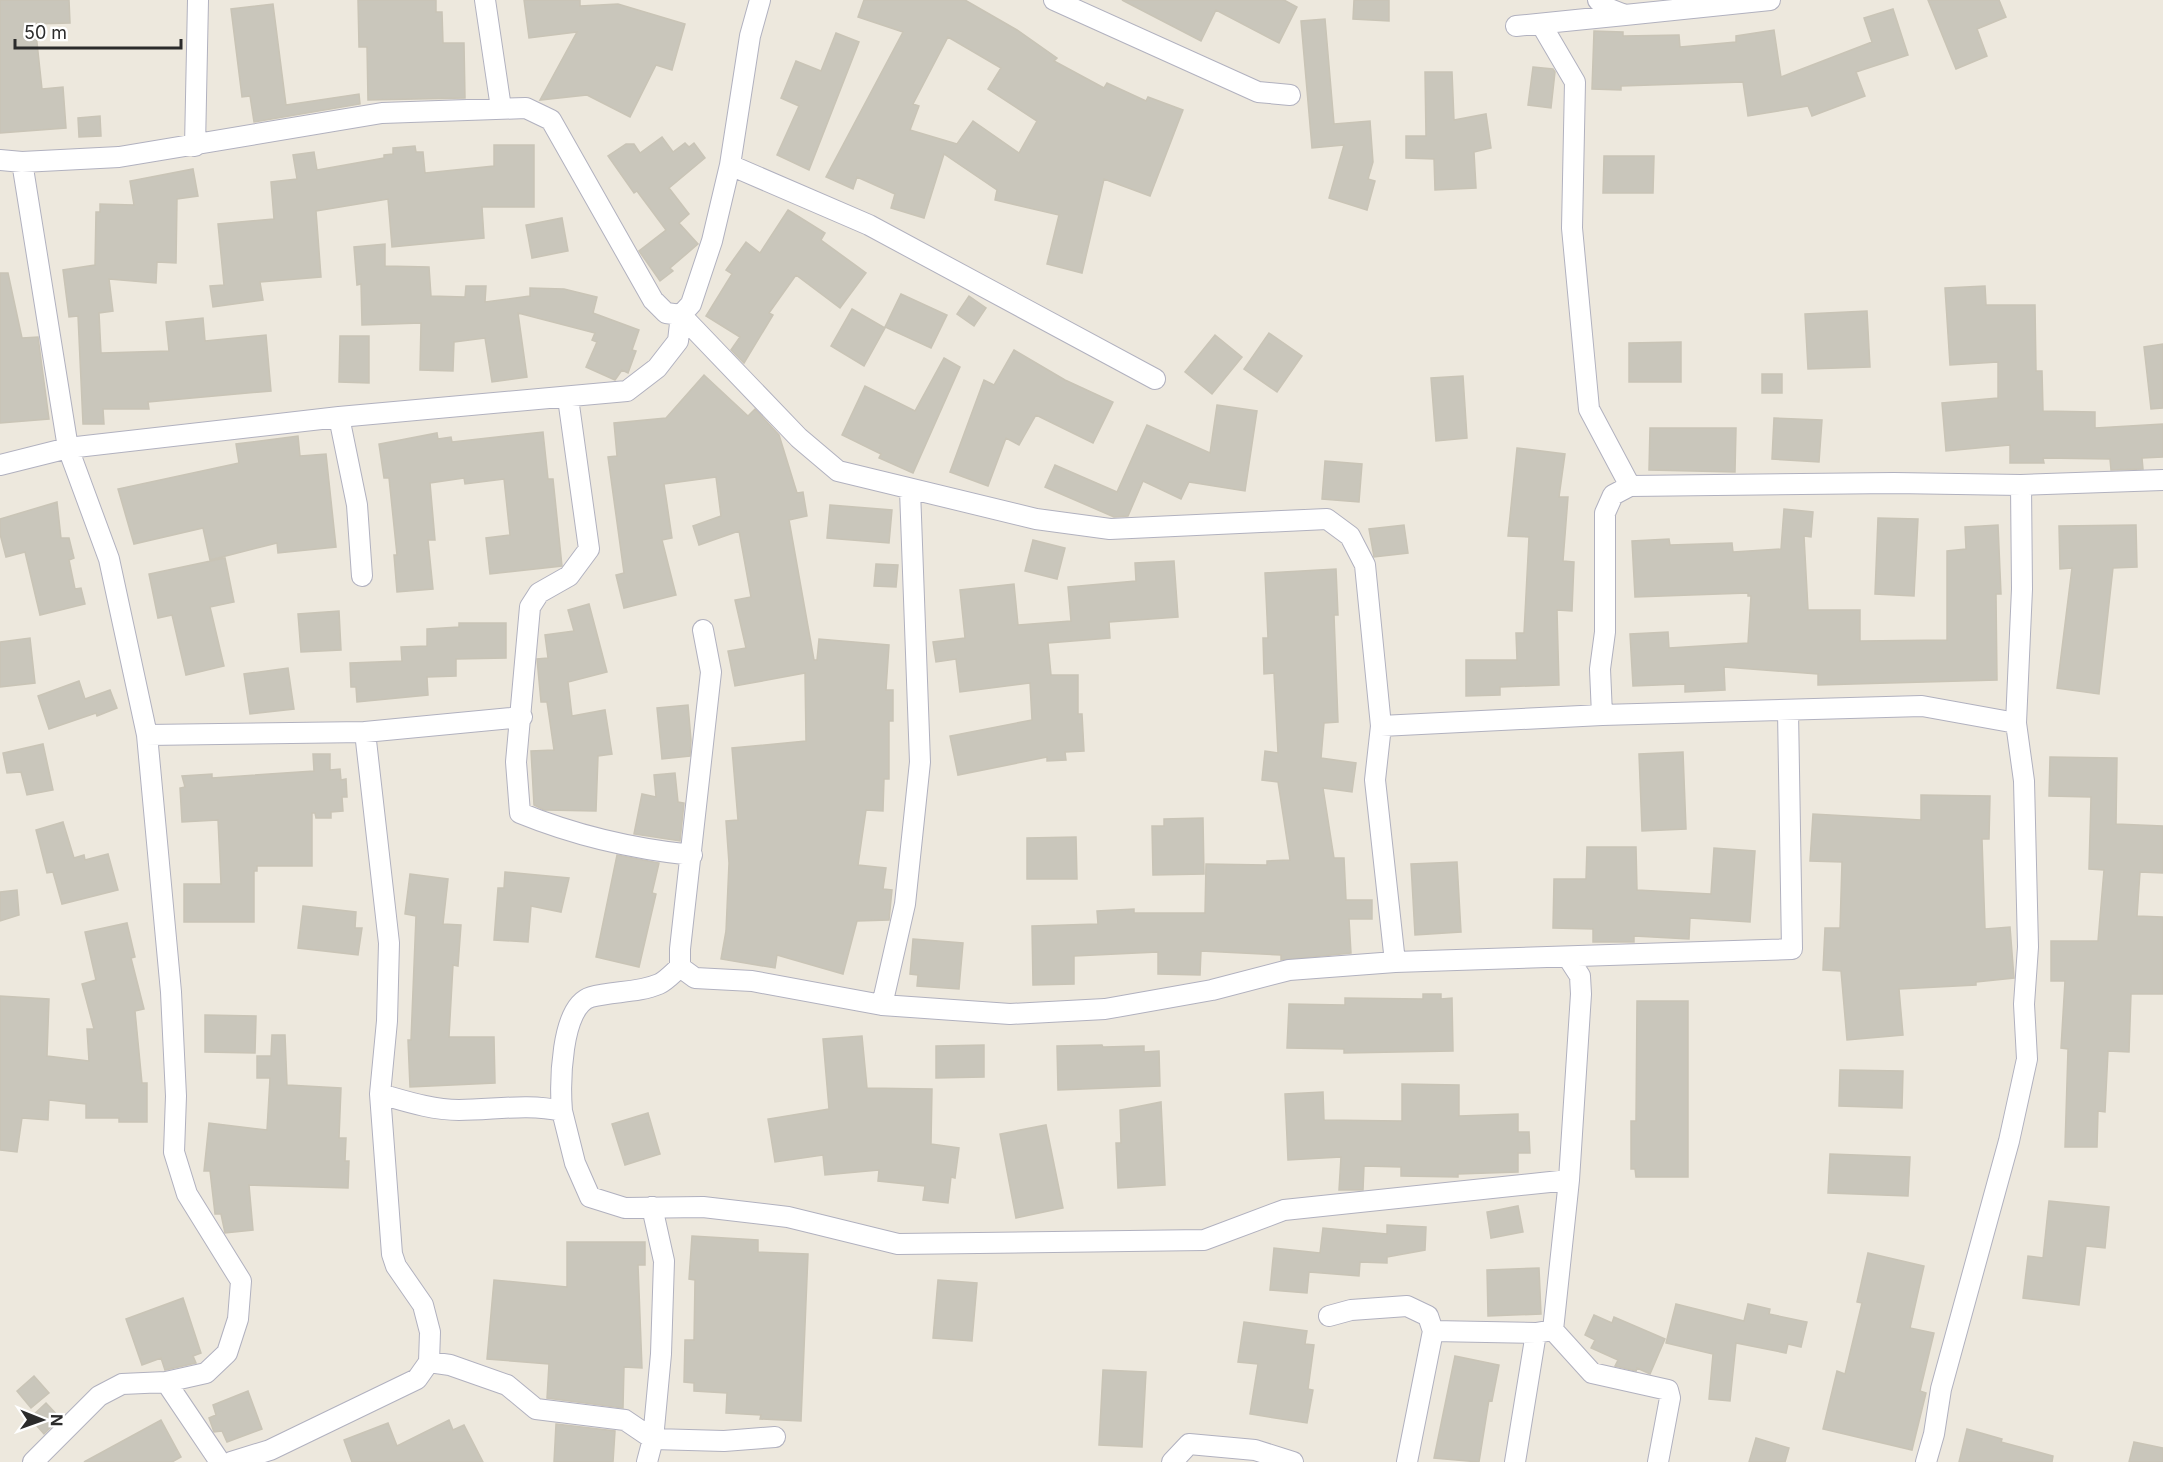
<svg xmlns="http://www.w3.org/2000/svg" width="2163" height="1462" font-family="Inter,sans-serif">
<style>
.building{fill:#c9c6bb;stroke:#c9c4b6;stroke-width:1.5;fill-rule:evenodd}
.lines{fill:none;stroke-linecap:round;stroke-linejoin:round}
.street-casing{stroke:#b1b1bf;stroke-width:22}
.street{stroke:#fff;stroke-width:20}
</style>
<rect width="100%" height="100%" fill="#ede8dd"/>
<path class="building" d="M0,0h69l1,23 -35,1 7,65 21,-2 3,41 -66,5z
M358,0h78v12h6l1,31h21l1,55 -97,2 -1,-53h-8z
M524,0h56v6l38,-2 67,20 -13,46 -16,-5 -26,52 -43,-22 -47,5 37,-68 -48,6z
M864,0h101l52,30 40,28 -3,3 50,27 3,-5 39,18 2,-4 35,13 -33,86 -46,-17 -22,94 -35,-9 12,-49 -64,-15 2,-10 -53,-36 -20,64 -33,-10 4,-14 -38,-17 -4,12 -27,-12 77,-145 -45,-15zM948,37l53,31 -13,21 49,32 -18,32 -46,-32 -16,23 -47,-14 9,-24 -6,-2z
M1122,0h162l13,7 -18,36 -63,-33 -15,31z
M1354,0h35v21l-36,-2z
M1928,0h71l7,17 -29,12 10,27 -31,13z
M273,4l13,101 73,-11 1,10 -106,18 -4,-26 -8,1 -11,-88z
M1893,9l15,46 -52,17 9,24 -53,20 -4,-10 -60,10 -5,-34 -122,4v4l-29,-1 2,-58 29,1v4l56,-1 1,12 56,-5v-6l38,-6 7,47 91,-35 -8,-24z
M1325,19l9,105 36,-3 3,41 -5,17 7,2 -8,29 -38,-12 15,-53 -32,3 -11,-127z
M836,33l23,9 -50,128 -32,-15 22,-49 -18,-8 15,-37 25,10z
M1533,67l20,2 2,3 -4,36 -23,-3z
M1425,72h27l2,48 32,-6 5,34 -17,4 2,36 -41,2 -1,-31 -28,-1v-22h20z
M100,116l1,20 -22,1 -1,-19z
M662,137l11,15 12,-9 4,4 5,-4 11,15 -36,30 20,26 -10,9 19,21 -28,24 3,3 -13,10 -21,-30 27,-21 -29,-39 -3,2 -26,-37 18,-12h8l6,9z
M494,145h40v62h-52l2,31 -92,9 -4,-48 -72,12 5,66 -61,5 3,18 -50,7 -3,-21 14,-1 -6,-61 56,-5 -3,-37 26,-3 -4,-24 21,-3 3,18 67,-12v-3l9,-1v-6l22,-2 1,6h7l2,21 69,-7z
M1604,156h50l-1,37h-50z
M193,169l5,27 -21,3 -1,64 -19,-1 -1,21 -47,-4 4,32 -14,2 2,40 68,-2 -3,-29 37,-4 2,23 61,-6 5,56 -123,11 1,7h-46l1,15h-21l-5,-108 -9,1 -6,-47 32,-5 1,-53h4v-8l34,1 -4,-24z
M788,210l37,23 -4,7 45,33 -26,35 -44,-33 -27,38 4,2 -29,48 -13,-13 9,-13 -34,-21 26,-42 -6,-4 20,-28 14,11z
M562,218l6,33 -36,7 -6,-33z
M385,244v22l44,1 2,29 34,1 1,-11h20l-1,16 45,-6v-8l34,1 33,8 -4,16 46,17 -7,20 4,1 -8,22 -6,-3 -7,10 -29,-13 11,-25 -5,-2 3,-7 -77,-20 9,64 -35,5 -7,-44 -31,4 -1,29 -33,-1 1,-47 -59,2 -1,-41 -4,1 -3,-38z
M0,273h8l14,65 16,-1 11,82 -49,4z
M1985,286l1,19h49l1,66h6l1,40 52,1v16l68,-4v33l-21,1 1,11 -32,1 -1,-11 -67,-1 1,5h-34v-18l-64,6 -4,-48 56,-5v-36l-48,3 -5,-77z
M901,294l46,21 -16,33 -46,-21z
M969,296l17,12 -12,18 -17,-12z
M852,309l33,19 -21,38 -33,-20z
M1867,311l3,56 -62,2 -3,-55z
M1269,333l33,23 -25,36 -33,-23z
M1215,335l27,22 -30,37 -27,-22z
M340,336h29v47l-30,-1z
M1681,342v40h-52v-39z
M2163,344v64l-12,1 -7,-62z
M1014,350l51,30 48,22 -20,41 -57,-28 -17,30 -13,-7 -18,48 -38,-14 34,-92 10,5z
M944,358l16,9 -47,106 -34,-15 2,-4 -39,-19 23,-49 50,25z
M1762,374h20v19h-20z
M704,375l44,41 7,-7 24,26 18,58 6,-1 4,24 -18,4 25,140h3l2,-21 70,6 -3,45h7v31h-4v58h-5l-1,32 -17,-1 -8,55 28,3 -3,21 9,1 -3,30 -32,1 -14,53 -66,-19 -2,13 -54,-9 5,-28 3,-68 -3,-42 12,-1 -6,-72 74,-7 -1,-68 -70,13 -7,-35 18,-3 -11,-48 16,-3 -12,-66 -40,14 -6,-19 28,-10 -5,-39 -52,7 8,54 -10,2 14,55 -52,13 -8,-33 8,-2 -16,-116 9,-1 -3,-33 52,-5z
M1463,376l4,62 -31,3 -5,-63z
M1217,405l40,6 -12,80 -56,-9 -8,17 -38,-18 -15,35 -14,1 -69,-30 10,-22 62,27 30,-67 63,28z
M1774,418l48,2 -3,42 -47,-3z
M1650,428h86l-1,44 -86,-2z
M543,432l5,47h5l9,87 -72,8 -4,-36 24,-3 -6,-56 -39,5 -1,-6 -34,5 5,57h-7l5,49 -36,3 -3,-37h3l-8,-77h-5l-5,-34 58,-11 1,6 13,-2 1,5z
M298,436l2,20 26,-2 10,93 -58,6 -1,-10 -67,17 -7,-32 -69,16 -16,-55 121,-26 -3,-19z
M1517,448l48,6 -6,43h9l-5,64 11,1 -2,49 -15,-1 2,75 -59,2v8l-34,1v-36h51l-1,-27h8l5,-96 -21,-1z
M1325,461l37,3 -3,38 -37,-3z
M57,502l4,36h8l5,20 -5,2 6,29 6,-1 4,16 -45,11 -15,-63 -19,5 -6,-23v-15z
M830,505l62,5 -3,33 -62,-5z
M1784,509l29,3 -2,25 -7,-1 4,74h52v31l87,-1v-89l19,-2 -1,-22 33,-2 3,69h-5l1,86 -179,5v-11l-94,-7 1,23 -40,2v-8l-52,2 -3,-52 38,-2 1,16 79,-5 3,-47h-3v-3l-113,4 -3,-56 37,-2 1,6 62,-2 1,9 48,-3z
M1878,518l40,1 -4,77 -39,-2z
M1404,525l4,28 -34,4 -5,-28z
M2136,525l1,42 -24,1 -14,126 -42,-6 15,-120 -12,1 -1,-43z
M1033,540l32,8 -8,31 -32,-8z
M225,558l9,44 -24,5 14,59 -38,9 -14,-60 -14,3 -9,-44z
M1174,561l4,56 -69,5 1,16 -62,5 3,32h27v39h4l2,37 -19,1 1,8 -19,1v-4l-89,18 -8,-39 82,-16 -2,-37 -70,9 -4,-33 -20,3 -3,-20 32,-4 -5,-48 54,-6 4,41 53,-4 -3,-34 68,-6 -1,-18z
M876,564l22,1 -2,22 -22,-1z
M1336,569l2,46h-4l4,107 -14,1 -3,35 35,5 -4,29 -29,-4 11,70h10l2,42h26v19h-23l2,34 -70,7v-5l-80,-4 -1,24 -42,-1v-22l-84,4v28l-41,1 -1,-59 66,-2 -1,-13 37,-2v4h71l1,-49 61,1v-4l23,-1 -12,-78 -16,-2 3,-29 13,2 -4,-80 -10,1 -1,-36h5l-3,-65z
M589,604l18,68 -39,10 4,34 33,-6 7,44 -14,2 -2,55 -52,-1 -10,-5 -3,-54 23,-1 -7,-48h-6l-4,-43 11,-1 -3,-23 29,-4 -6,-21z
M339,611l2,39 -40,2 -3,-38z
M459,623h47v35l-50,1v17l-29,1 1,18 -71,7 -1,-15h-5l-1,-24 52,-2 -1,-14 26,-1v-17l32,-2z
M30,638l5,45 -35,4v-45z
M288,668l6,41 -44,5 -6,-40z
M79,681l6,18 25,-9 7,18 -20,8 -1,-3 -47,16 -11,-33z
M688,705l3,35 -1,16 -28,3 -5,-51z
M43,744l10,46 -26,5 -6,-23 -14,1 -4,-20z
M1683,752l3,77 -44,2 -3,-77z
M313,754h17v16l10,-1 1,11 5,-1 1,18h-5l1,14 -12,1v6h-15l-1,-5h-3v53h-55v5h-3v51h-70v-38h37l-3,-64 -36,2 -2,-34 5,-1 -3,-11 30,-2v4l102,-7z
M2050,757l67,1 -1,66 47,2v47l-23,-1 -3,44 26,1v77h-32l-2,58 -21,-1 -3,61 -7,-1 -1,36h-32l3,-98 -7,-1 4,-67h-14v-40h47l6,-71 -15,-1 2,-72 -42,-1z
M675,773l3,29 6,1 -4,38 -46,-7 8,-40 14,3 -2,-22z
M1921,795l69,1 -1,43h-7l3,90 25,-2 4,51 -38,4v3l-77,4 4,46 -56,5 -6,-69 -18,-1 2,-42h15l2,-66 -32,-1 3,-47 108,6z
M1203,818l1,56 -51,1 -1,-49h12v-7z
M63,822l11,36 10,-3 1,5 23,-6 10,36 -56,14 -9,-32 -6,1 -11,-43z
M1076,837l1,42h-50v-41z
M1587,847h49l1,43 74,4 3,-46 41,3 -5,71 -60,-4 -1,21 -55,-3v6h-41v-13l-40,-1 1,-49h32z
M617,855l42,8 -7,30 4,1 -17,73 -43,-10z
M1457,862l4,70 -46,3 -4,-71z
M505,872l64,6 -8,34 -30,-6 -3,36 -34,-2 4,-52h6z
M410,874l38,5 -5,45 18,1 -3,41 -5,-1 -4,72h45l1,46 -85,4 -2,-47h3l5,-124 -11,-2z
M17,890l2,25 -19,6v-29z
M303,906l53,6 -1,16h7l-4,27 -60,-7z
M127,923l8,34 -4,1 13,51 -9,2 7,72h5v39h-28v-4h-33v-14l-37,-4 -1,20 -26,-2 -5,34 -17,-2v-154l49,3 -2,57 42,5 -2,-32h7l-12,-45 14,-4 -11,-48z
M913,939l50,4 -4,46 -42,-3 1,-11 -8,-1z
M1423,994h18v5l11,-1 1,53 -109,2v-4l-57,-1 2,-44 56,1v-7l78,1z
M1637,1001h51v176h-52l-1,-8h-4v-48h5z
M205,1015l51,1 -1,37 -50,-1z
M272,1035h13l2,50 54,3 -2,50h7l-1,23h4l-1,27 -99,-3 4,45 -28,3 -4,-19h-6l-5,-43h-6l5,-48 58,7 3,-52h-13v-22h14z
M862,1036l5,52 65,1 -1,55 28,4 -4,30 -4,-1 -3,26 -25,-3 2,-14 -47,-5 1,-11 -54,5 -2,-20 -48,7 -7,-43 61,-10 -6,-70z
M984,1045v32l-48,1v-32z
M1102,1045l1,2 41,-1v6l15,-1 1,35 -102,4 -1,-44z
M1840,1070l63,1 -1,37 -63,-2z
M1402,1084l57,1v31l59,-2v18h11l1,21h-12v19l-60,2v3l-57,-1v-9l-37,-1 -1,24h-24l2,-33 -53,3 -3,-66 38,-2 1,28 78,1z
M1161,1102l4,83 -47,3 -2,-45h5l-1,-33z
M648,1113l12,41 -35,11 -13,-41z
M1046,1125l17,83 -47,10 -16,-84z
M1830,1154l80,3 -2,39 -80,-3z
M2049,1201l60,6 -4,41 -19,-2 -7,59 -56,-7 5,-42 15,2z
M1518,1206l5,26 -32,6 -4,-26z
M1387,1225l39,2 -1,23 -38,7v6l-27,-1 -1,14 -50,-4 -2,21 -37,-3 4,-42 46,5 3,-25 64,6z
M692,1236l66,4v12l50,2 -7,167 -41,-2 1,-4 -35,-2 1,-20 -33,-2v-8l-10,-1 1,-42h9l1,-60 -6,-1z
M567,1242h78v23h-7l4,103 -18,-1 -1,41 -76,-10 2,-34 -62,-5 7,-79 73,7z
M1868,1253l56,13 -14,62 24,5 -14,58 6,2 -14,57 -89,-21 14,-58 8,3 17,-71 -5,-1z
M1539,1268l2,46 -53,2 -1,-46z
M938,1280l39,3 -5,58 -39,-3z
M183,1298l18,55 -8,3 3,7 -31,7 -4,-12 -19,7 -16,-46z
M1676,1304l68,17 4,-17 22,5 -1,5 38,8 -6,25 -13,-3 -2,9 -50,-10 -6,58 -21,-2 4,-45 -47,-11z
M1594,1315l18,8 2,-6 51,22 -15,35 -13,-6 -1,3 -21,-5 3,-6 -27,-12 4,-8 -10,-5z
M1244,1322l63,9 -2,13 9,1 -6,44 5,1 -6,33 -57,-9 8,-50 -20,-2z
M1455,1356l44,9 -7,36 -3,-1 -10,62 -45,-4z
M1103,1370l43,2 -4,75 -43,-2z
M34,1376l15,17 -18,15 -14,-17z
M248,1391l14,38 -35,13 -5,-11 -8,1 -5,-14 7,-3 -3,-10z
M46,1403l14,15 -16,16 -14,-16z
M161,1420l20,37 -9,5h-88z
M449,1420l4,10 11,-5 19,37h-131l-8,-22 44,-17 9,23z
M556,1424l59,7 -2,31h-59z
M1967,1429l35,10 -1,3 52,14 -1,6h-93z
M1756,1438l33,10 -4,14h-36z
M2134,1442l29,6v14h-34z"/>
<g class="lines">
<g class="street-casing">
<path id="street" d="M485,0l16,108
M1054,0l204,92 32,3
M1598,0l9,8 18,7 145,-15
M1541,24l34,58 -3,146 17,181 41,77
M1516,26l109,-11
M195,146l3,-146
M0,160l22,2 97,-5 263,-44 144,-5 25,12 102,180 13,13 15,2 118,123 39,33 198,48 74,10 217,-10 23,17 15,29 16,161 -6,54 20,182
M22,162l46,286 41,111 38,176 24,257 5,104 -2,56 13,42 54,87 -3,38 -11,34 -21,20 -40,9 -44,2 -23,12 -66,66
M730,165l139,60 286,154
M568,398l21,151 -20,27 -30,17 -9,14 -14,155 4,51c54,22 114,36 172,42
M339,417l18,88 5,71
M0,465l68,-17 271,-31 288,-26 30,-23 21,-27 3,-26 10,-11 21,-63 18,-76 20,-129 10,-36
M703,630l8,42 -31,277v18l15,11 57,3 130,24 128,9 95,-5 107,-19 77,-20 106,-8 397,-13 -4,-238
M1602,715l-2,-46 5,-37v-119l8,-18 17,-9 264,-3 127,2 142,-5
M1381,726l221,-11 320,-9 94,17
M147,735l218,-3 157,-15
M882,1005l23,-101 15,-142 -10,-272
M380,1094c25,7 52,16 79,16 35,0 68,-7 103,1l13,52 15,34 35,11 78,-1 85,10 110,27 306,-4 80,-30 285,-30
M562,1111c-2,-25 -2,-105 29,-114 22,-6 47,-4 68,-13 7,-3 15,-12 21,-17
M1329,1316l22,-6 56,-4 21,10 5,15 -26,131
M1553,1330l39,43 76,17 2,8 -12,64
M1433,1331l103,2 17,-3 16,-150 12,-186 -1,-18 -11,-17
M429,1362l21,3 57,20 29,24 89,11 28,19 71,2 51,-4
M166,1382l54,80
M231,1462l39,-12 147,-71 12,-17 1,-30 -7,-27 -27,-39 -4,-12 -12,-160 7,-73 2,-78 -24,-211
M647,1462l6,-23 8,-85 3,-93 -12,-54
M1172,1462l17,-18 66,6 38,12
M1515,1462l21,-129
M1926,1462l8,-28 7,-45 68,-248 18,-82 -3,-55 4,-57 -4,-166 -8,-58 6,-134 -1,-104"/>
</g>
<use href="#street" class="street"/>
</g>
<g transform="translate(42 1420) rotate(91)" stroke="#ffffff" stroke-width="4.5" paint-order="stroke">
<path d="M0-4.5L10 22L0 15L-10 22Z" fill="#2b2b2b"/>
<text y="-9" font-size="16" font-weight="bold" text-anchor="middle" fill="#2b2b2b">N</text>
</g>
<path d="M15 39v9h166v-9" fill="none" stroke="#2b2b2b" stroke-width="3"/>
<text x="24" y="39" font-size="18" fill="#2b2b2b" stroke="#ffffff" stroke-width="4.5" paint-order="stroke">50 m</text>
</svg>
